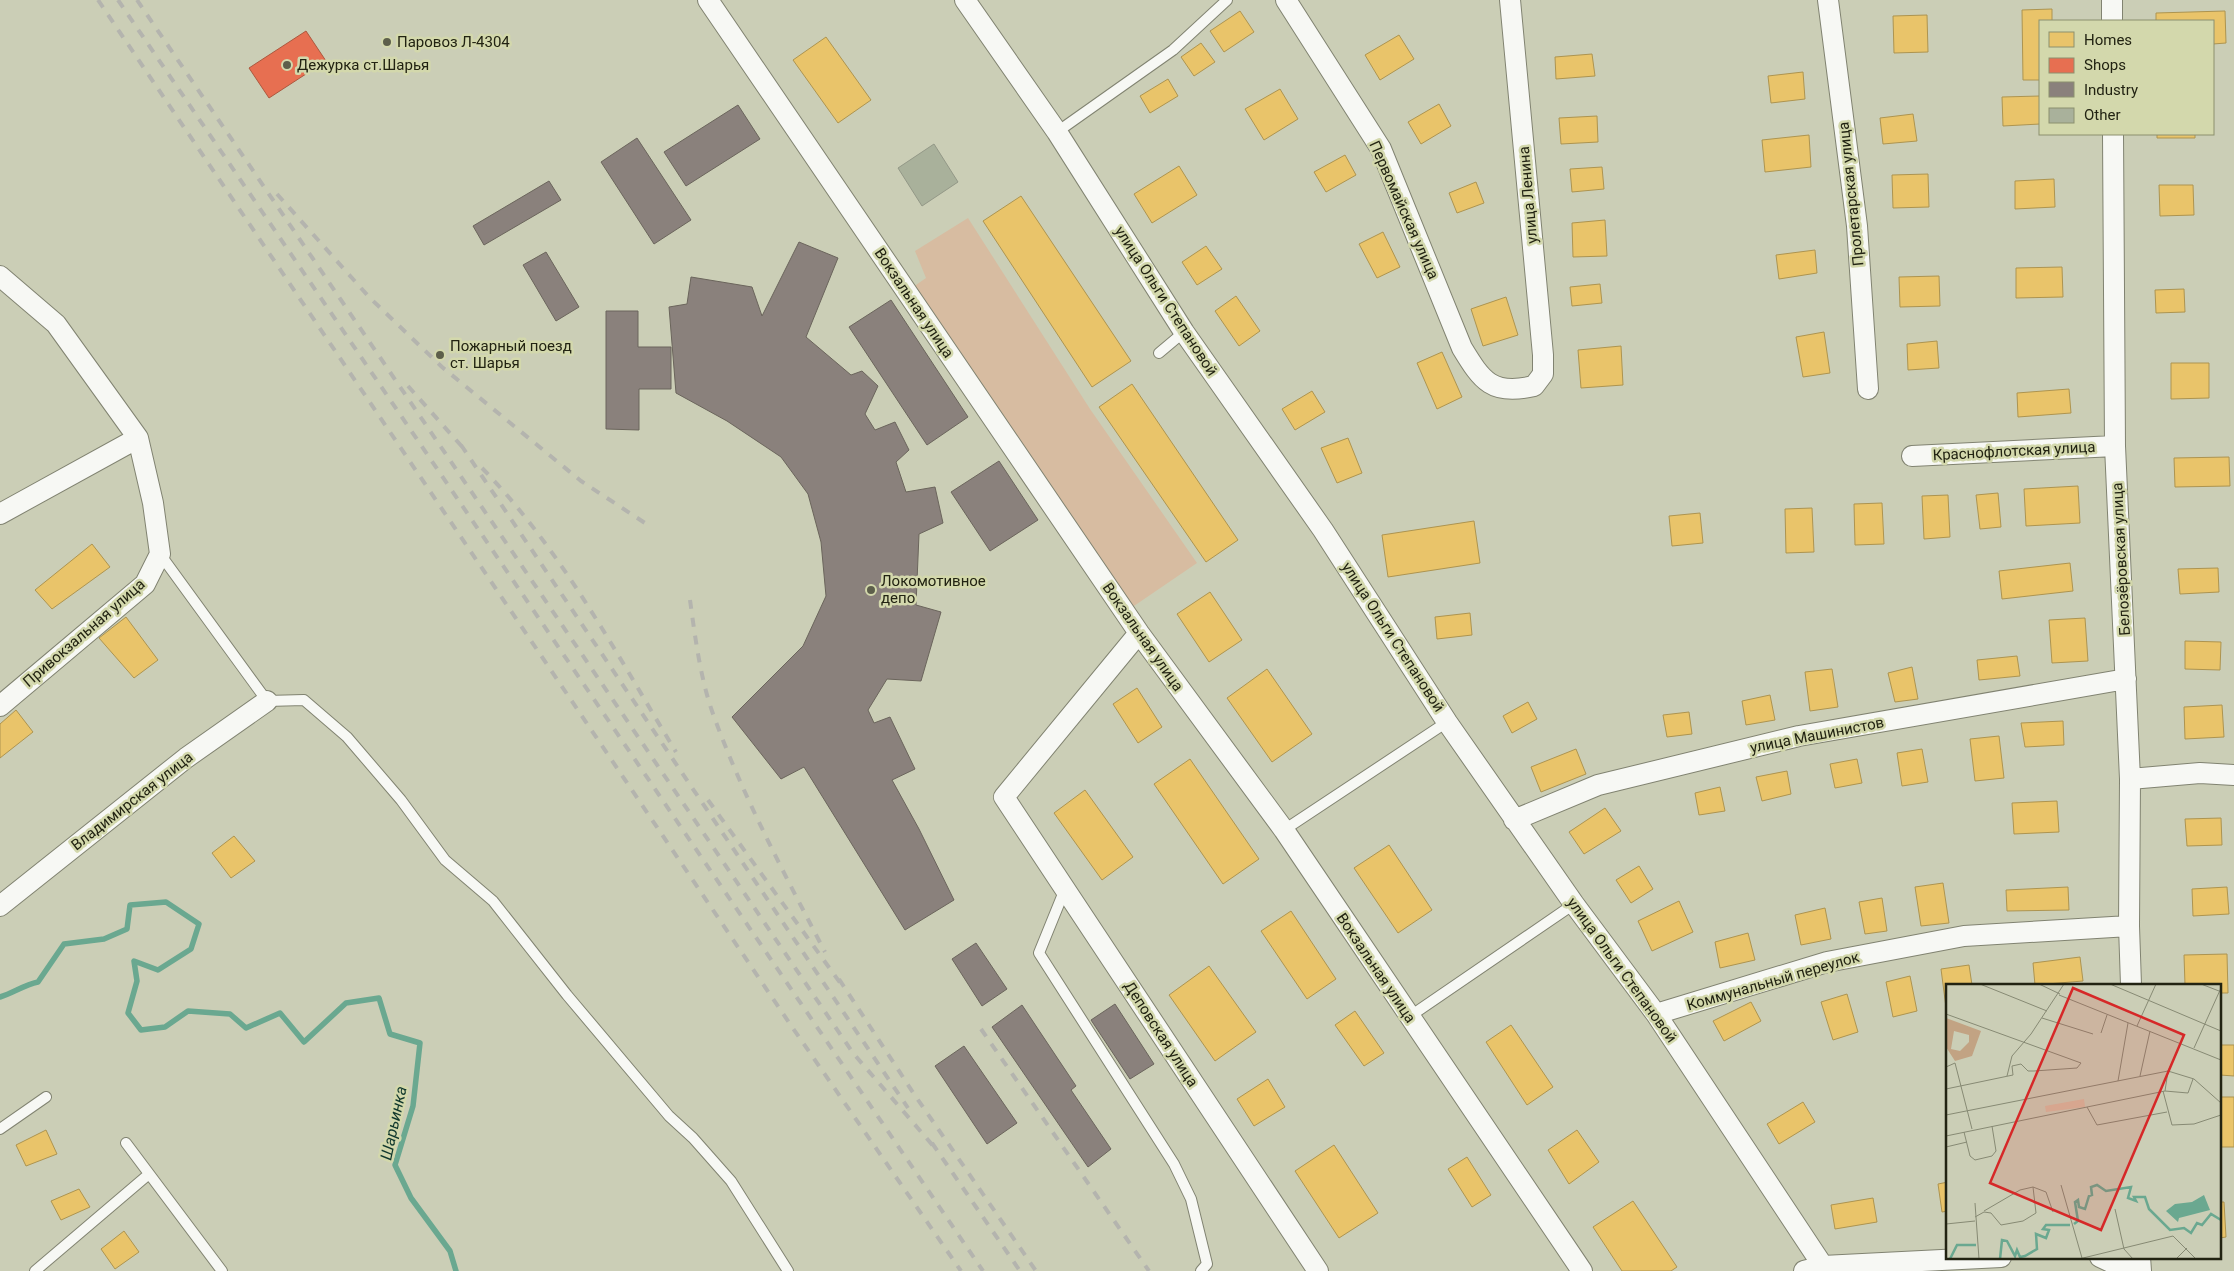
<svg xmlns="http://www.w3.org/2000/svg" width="2234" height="1271" font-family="Roboto,sans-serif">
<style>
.green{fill:#d7bca1}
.homes{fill:#e9c46a;stroke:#ad9450}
.shops{fill:#e76f51;stroke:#ac583e}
.industry{fill:#8a817c;stroke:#6b655c}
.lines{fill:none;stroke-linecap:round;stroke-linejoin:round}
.stream{stroke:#6aa890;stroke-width:5.5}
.building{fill:#a9b19b;stroke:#939887}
.service-casing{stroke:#818371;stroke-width:12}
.minor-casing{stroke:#818371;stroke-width:22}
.service{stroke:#f7f8f4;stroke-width:10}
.minor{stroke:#f7f8f4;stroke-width:20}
.rail{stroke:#b4b4ae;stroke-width:4;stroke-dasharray:9 9;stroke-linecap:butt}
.poi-dot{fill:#5d5f4b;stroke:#d3d8ac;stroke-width:2}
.labels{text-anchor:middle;stroke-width:5;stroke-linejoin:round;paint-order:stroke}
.poi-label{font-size:15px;fill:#222312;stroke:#d3d8ac;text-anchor:start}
.street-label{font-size:15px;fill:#222312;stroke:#d3d8ac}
.water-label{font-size:16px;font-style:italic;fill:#0f372c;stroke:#d3d8ac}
.inset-river{fill:none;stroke:#6aa890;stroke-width:2.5}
.inset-road{fill:none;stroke:#878a74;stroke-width:1}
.view{fill:#d62828;fill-opacity:0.15;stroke:#d62828;stroke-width:2.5}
.inset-edge{fill:none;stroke:#222312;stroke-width:2.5}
</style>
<rect width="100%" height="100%" fill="#cbceb6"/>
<path class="green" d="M968,218l122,191 107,154 -66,45 -218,-321 13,-9 -11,-27z"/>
<path class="homes" d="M2052,9v12h-12v59h-17l-1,-70z
M1240,11l14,21 -30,20 -14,-21z
M2225,11l1,32 -13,1v-23h-57v-8z
M1927,15l1,37 -34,1 -1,-37z
M1399,35l15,24 -34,21 -15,-25z
M826,37l45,63 -33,23 -45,-63z
M1201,43l14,19 -21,14 -13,-19z
M1592,54l3,22 -39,3 -1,-22z
M1803,72l2,27 -34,4 -3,-27z
M1168,79l10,17 -28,17 -10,-17z
M1280,89l18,30 -34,21 -19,-31z
M2040,96v28l-37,2 -1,-29z
M1439,104l12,22 -30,18 -13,-22z
M1913,114l4,27 -34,3 -3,-26z
M1597,116l1,26 -37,2 -2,-26z
M2157,134h38v4h-38z
M1809,135l2,32 -46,5 -3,-32z
M1345,155l11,20 -30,17 -12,-20z
M1179,166l18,29 -45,28 -18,-29z
M1602,167l2,22 -32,3 -2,-23z
M1928,174l1,33 -36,1 -1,-33z
M2054,179l1,28 -40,2v-28z
M1476,182l8,21 -27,10 -8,-20z
M2159,185h34l1,30 -34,1z
M1021,196l110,165 -39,26 -109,-166z
M1605,220l2,36 -34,1 -1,-34z
M1383,232l17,35 -23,11 -18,-34z
M1206,246l16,23 -25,16 -15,-23z
M1815,250l2,23 -38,6 -3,-24z
M2062,267l1,30 -47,1v-30z
M1939,276l1,30 -40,1 -1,-30z
M1600,284l2,19 -30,3 -2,-19z
M2184,289l1,23 -29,1 -1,-23z
M1236,296l24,35 -21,15 -24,-35z
M1506,297l12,38 -35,11 -12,-37z
M1824,332l6,41 -27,4 -7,-40z
M1937,341l2,27 -31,2 -1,-26z
M1621,346l2,39 -42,3 -3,-38z
M1442,352l20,45 -25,12 -20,-46z
M2171,363h38v35l-38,1z
M1132,384l106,156 -32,22 -107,-155z
M2069,389l2,24 -53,4 -1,-24z
M1312,391l13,21 -30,18 -13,-21z
M1348,438l14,35 -25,10 -16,-35z
M2229,457l1,29 -55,1 -1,-29z
M2078,486l2,37 -54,3 -2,-37z
M1998,493l3,34 -21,2 -4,-34z
M1948,495l2,42 -26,2 -2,-43z
M1882,503l2,41 -29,1 -1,-41z
M1812,508l2,44 -28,1 -1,-44z
M1700,513l3,30 -31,3 -3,-30z
M1474,521l6,42 -92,14 -6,-42z
M92,544l18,23 -58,42 -17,-19z
M2070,563l3,28 -71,8 -3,-28z
M2218,568l1,24 -39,2 -2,-25z
M1210,592l32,48 -33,22 -32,-48z
M1470,613l2,22 -35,4 -2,-22z
M126,617l32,43 -24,18 -35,-40z
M2085,618l3,43 -36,2 -3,-43z
M2185,641l36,1 -1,28 -35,-1z
M2017,656l3,20 -41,4 -2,-20z
M1912,667l6,32 -23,3 -7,-29z
M1267,669l45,65 -40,28 -45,-64z
M1832,669l6,38 -28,4 -5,-39z
M1137,688l25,39 -24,16 -25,-39z
M1770,695l5,25 -29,5 -4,-24z
M1528,702l9,17 -25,14 -9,-17z
M2222,705l2,32 -39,2 -1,-32z
M16,710l17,22 -33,26v-34z
M1689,712l3,22 -25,3 -4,-22z
M2063,721l1,24 -39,2 -4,-24z
M1999,736l5,42 -29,3 -5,-42z
M1576,749l10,25 -45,18 -10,-25z
M1922,749l6,33 -26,4 -5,-33z
M1190,759l69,100 -36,25 -69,-100z
M1857,759l5,24 -27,5 -5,-24z
M1787,771l4,23 -29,7 -6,-24z
M1720,787l5,24 -26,4 -4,-22z
M1085,790l48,67 -31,23 -48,-67z
M2057,801l2,31 -45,2 -2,-31z
M1605,808l16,23 -37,23 -15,-22z
M2221,818l1,27 -35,1 -2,-27z
M234,836l21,25 -24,17 -19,-25z
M1389,845l43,65 -34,23 -44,-65z
M1639,866l14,23 -22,14 -15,-23z
M1943,883l6,40 -28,3 -6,-39z
M2068,887l1,23 -62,1 -1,-21z
M2227,887l2,27 -36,2 -1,-27z
M1882,898l5,33 -22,3 -6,-32z
M1679,901l14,31 -41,19 -14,-30z
M1825,908l6,31 -30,6 -6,-30z
M1291,911l45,68 -29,20 -46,-68z
M1748,933l7,27 -35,8 -5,-26z
M2227,954l1,39h-8v-8h-35l-1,-30z
M2080,957l3,24 -48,4 -2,-22z
M1969,965l3,20h-24l-1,30 -6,-46z
M1209,966l47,66 -41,29 -46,-66z
M1910,976l7,35 -24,6 -7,-35z
M1847,994l11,38 -25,8 -12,-38z
M1751,1002l10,19 -37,20 -11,-20z
M1355,1011l29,42 -20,13 -29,-41z
M1511,1025l42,62 -26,18 -41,-63z
M2220,1045h14v31l-14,-1z
M1268,1079l17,28 -31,19 -17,-27z
M2220,1097h14v50h-14z
M1803,1102l12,20 -36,22 -12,-20z
M46,1130l11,24 -31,12 -10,-21z
M1577,1130l22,32 -30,22 -21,-34z
M1334,1145l44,68 -39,25 -44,-67z
M1467,1157l24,38 -19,12 -24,-38z
M1948,1182v29l-6,1 -4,-28z
M79,1189l11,18 -29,13 -10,-19z
M1873,1198l4,24 -42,7 -4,-24z
M1633,1201l44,66 -6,4h-49l-29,-44z
M2220,1202h4l2,35 -6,1z
M124,1231l15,21 -24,17 -14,-20z"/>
<path class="shops" d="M306,31l20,30 -57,37 -20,-30z"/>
<path class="industry" d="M738,105l22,34 -74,47 -22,-34z
M637,138l54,82 -37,24 -53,-82z
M549,181l12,19 -77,45 -11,-19z
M799,242l39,16 -32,79 45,38 11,-4 16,15 -13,28 10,16 20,-8 14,28 -13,12 10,30 29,-5 8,36 -24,11 -3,71 25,7 -20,69 -34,-2 -19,31 6,13 16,-6 25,52 -23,11 27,49 35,71 -49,30 -101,-163 -23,12 -49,-62 71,-71 23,-50 -5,-54 -13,-48 -27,-37 -54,-36 -51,-28 -7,-86 18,-3 4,-27 61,10 10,29z
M546,252l33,55 -23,14 -33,-56z
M891,300l77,117 -41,28 -78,-118z
M606,311h32v36h33v42h-32v41l-33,-1z
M999,461l39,59 -48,31 -39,-59z
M976,943l31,46 -25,17 -30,-47z
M1115,1004l39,60 -24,15 -39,-59z
M1022,1005l54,81 -5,4 40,59 -23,18 -96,-140z
M964,1046l53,77 -30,21 -52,-78z"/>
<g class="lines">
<path class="stream" d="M0,997c13,-4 24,-12 38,-15l26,-38 40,-5 23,-10 3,-24 36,-3 33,22 -8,25 -33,21 -24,-9 3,20 -9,32 13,17 24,-3 23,-16 42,3 16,14 34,-15 24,29 42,-39 33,-5 11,36 30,9 -7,63 -18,59 16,33 39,53 6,20"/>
</g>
<path class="building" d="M934,144l24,38 -36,24 -24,-38z"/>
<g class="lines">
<g class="service-casing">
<path id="service" d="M1057,132l116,-82 54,-50
M1159,353l25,-21
M160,554l107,147 37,-1 43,37 54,63 44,60 48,41 74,94 102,121 24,22 38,43 57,90
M1284,830l163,-108
M1065,889l-26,64 135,211 17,35 16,65 -6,7
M1409,1017l165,-113
M0,1129l46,-32
M126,1143l96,128
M35,1271l114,-97"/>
</g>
<g class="minor-casing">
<path id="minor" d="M708,0l431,633 145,197 298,441
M965,0l92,132 127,200 139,198 124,192 127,182 82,110 167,252 1,5
M1286,0l95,149 81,199c20,33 30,48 72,38l9,-12v-19l-33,-355
M1828,0l29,226 11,163
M2112,0v21
M2113,134l2,312 15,333 -1,147 2,59
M0,276l56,48 82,114 15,65 7,51 -15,30 -145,122
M1912,456l203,-10
M0,514l138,-76
M1139,633l-135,164 314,474
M2130,779l70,-6 34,2
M1514,820l84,-35 201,-49 327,-57
M0,906l186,-148 81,-57
M1656,1014l171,-52 137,-26 165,-10
M2100,1257l30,14
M2140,1257l1,14
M1804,1271l19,-5 178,-9"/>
</g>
<use href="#service" class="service"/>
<use href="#minor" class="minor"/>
<path class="rail" d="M98,0l692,1024 171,247
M118,0l865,1271
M137,0l716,1053 82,95
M277,194l92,103 73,70 139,114 67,44
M408,386l57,64
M461,445l447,663
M482,468c80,82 135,187 194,284
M690,600c5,36 10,76 22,111 30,84 72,162 113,241
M708,800l133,184
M839,979l75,115 122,177
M981,1029l168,242
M932,1143l88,128"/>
</g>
<g class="poi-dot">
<circle cx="387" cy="42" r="5"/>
<circle cx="287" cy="65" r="5"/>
<circle cx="440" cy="355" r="5"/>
<circle cx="871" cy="590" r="5"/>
</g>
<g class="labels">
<g class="poi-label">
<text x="397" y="47">Паровоз Л-4304</text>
<text x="297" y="70">Дежурка ст.Шарья</text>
<text x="450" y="351">Пожарный поезд<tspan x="450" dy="17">ст. Шарья</tspan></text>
<text x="881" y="586">Локомотивное<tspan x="881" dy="17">депо</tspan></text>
</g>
<g class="street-label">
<text transform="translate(1851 194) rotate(-96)" y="5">Пролетарская улица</text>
<text transform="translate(1528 195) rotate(-95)" y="5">улица Ленина</text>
<text transform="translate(1404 210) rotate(66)" y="5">Первомайская улица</text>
<text transform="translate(1166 301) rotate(57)" y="5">улица Ольги Степановой</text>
<text transform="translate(914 303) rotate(56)" y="5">Вокзальная улица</text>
<text transform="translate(2014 451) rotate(-3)" y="5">Краснофлотская улица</text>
<text transform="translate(2121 559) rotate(-93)" y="5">Белозёровская улица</text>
<text transform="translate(84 633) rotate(-41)" y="5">Привокзальная улица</text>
<text transform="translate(1143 637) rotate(55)" y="5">Вокзальная улица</text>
<text transform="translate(1393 637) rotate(57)" y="5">улица Ольги Степановой</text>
<text transform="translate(1817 735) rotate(-11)" y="5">улица Машинистов</text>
<text transform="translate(132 801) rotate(-38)" y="5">Владимирская улица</text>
<text transform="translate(1376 968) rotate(56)" y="5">Вокзальная улица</text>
<text transform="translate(1622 970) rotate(54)" y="5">улица Ольги Степановой</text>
<text transform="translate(1773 981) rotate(-16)" y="5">Коммунальный переулок</text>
<text transform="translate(1161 1034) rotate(57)" y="5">Деповская улица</text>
</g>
<g class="water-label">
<text transform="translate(393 1123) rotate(-78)" y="6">Шарьинка</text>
</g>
</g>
<g transform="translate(1946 984)">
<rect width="275" height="275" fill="#cbceb6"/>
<path d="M138,115l1,8 -39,5 -1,-6z" fill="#d7bca1"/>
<path d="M0,34l35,13 -9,25 -17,5 -9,-14zM8,47l15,4v7l-9,9 -9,-2z" fill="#c2a383" fill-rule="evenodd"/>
<path d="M258,211l6,15 -31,8 -1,4 -12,-11 9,-7 17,-2z" fill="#6aa890"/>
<path class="inset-river" d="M128,240l4,-3 -3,-19 3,-2 1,7 6,2 4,-13 3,-1 -1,-8 6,-2 9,6 25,-4 -3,11 8,3 -2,-4h11l4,12 21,21 14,-2 7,5 6,-10 5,2 9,-11 10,6M4,275l7,-14h19M54,275l2,-19 5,1 8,15 2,-6 3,7 5,-1 12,-7 -1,-15 10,4 3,-8 -6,-1 3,-4h24"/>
<path class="inset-road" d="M34,0l67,27M93,0l21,10M164,0l111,47M255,0l18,7M113,11l162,65M0,30l135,49 -4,5 -43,3h-6l-7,-7 -9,2 1,9 -67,14M96,34l51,16M191,42l19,-42M155,49l6,-18M248,64l27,-60M0,83l9,-4 17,66M61,92l5,-20 19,-22 33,-50M194,92l10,-45M172,97l10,-58M217,107l9,34 22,-1 27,-9M219,107l3,-20 13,-28M141,123l10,18 70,-13M0,131l222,-44 26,8 27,24M18,148l6,24 5,4 17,-4 4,-5 -4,-25M0,152l219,-45 23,2 5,-14M0,163l21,-5M115,201l21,73M29,219l4,56M169,225l9,40 9,10M38,227l36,-21 13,-3 13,5 7,20M29,233l9,-5 7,1 10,12 22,-4 13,-8 -3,-26M0,240l29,-3M133,275l94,-23 23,23M230,275l11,-11"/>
<path class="view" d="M127,4l111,47 -83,195 -111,-47z"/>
<rect width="275" height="275" class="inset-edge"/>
</g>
<rect x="2039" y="20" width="175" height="115" fill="#d3d8ac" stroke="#8c906e"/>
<rect x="2049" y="32" width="25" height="15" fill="#e9c46a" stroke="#8c906e"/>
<text x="2084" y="45" font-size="15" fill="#222312">Homes</text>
<rect x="2049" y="58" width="25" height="15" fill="#e76f51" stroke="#8c906e"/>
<text x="2084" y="70" font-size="15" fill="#222312">Shops</text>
<rect x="2049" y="82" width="25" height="15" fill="#8a817c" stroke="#8c906e"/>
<text x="2084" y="95" font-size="15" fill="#222312">Industry</text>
<rect x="2049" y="108" width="25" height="15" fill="#a9b19b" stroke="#8c906e"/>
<text x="2084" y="120" font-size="15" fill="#222312">Other</text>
</svg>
